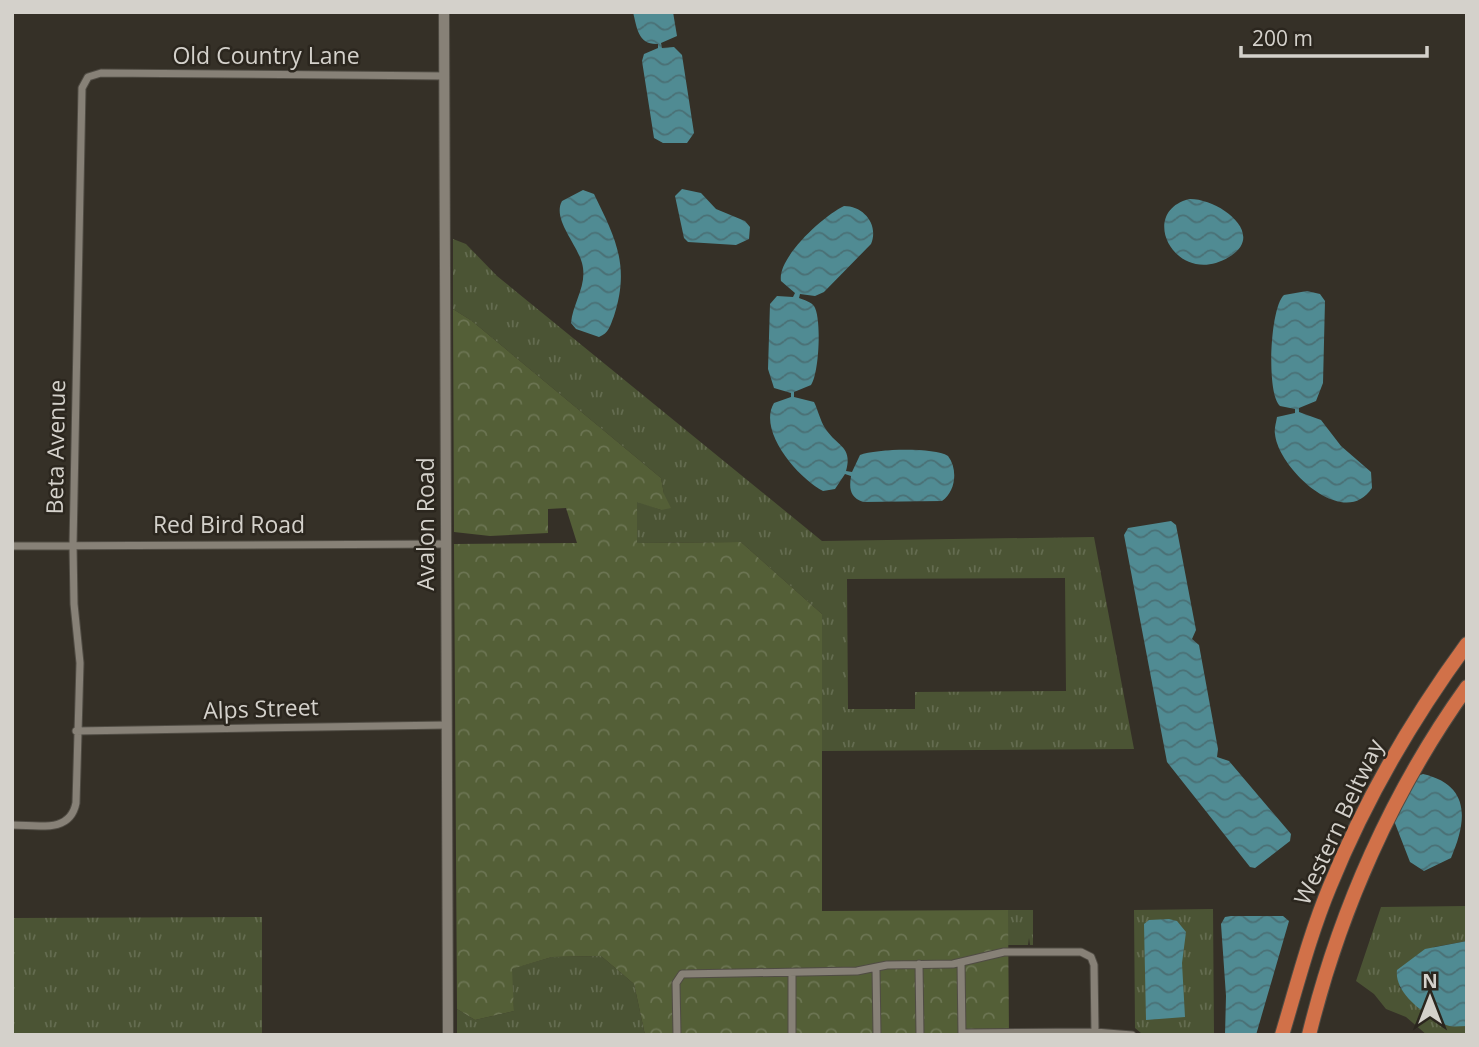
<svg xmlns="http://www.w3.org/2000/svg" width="1479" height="1047" font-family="'Open Sans',sans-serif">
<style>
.grass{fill:url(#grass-tufts);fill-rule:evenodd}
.forest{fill:url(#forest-crowns)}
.water{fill:url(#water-waves)}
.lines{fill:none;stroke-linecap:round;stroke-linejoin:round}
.street-casing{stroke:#504c44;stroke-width:9}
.secondary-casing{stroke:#504c44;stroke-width:12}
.highway-casing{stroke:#504c44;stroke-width:16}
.street{stroke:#878177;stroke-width:7}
.secondary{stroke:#878177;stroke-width:10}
.highway{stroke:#d17149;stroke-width:14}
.labels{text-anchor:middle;stroke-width:5;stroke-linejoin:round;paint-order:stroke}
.street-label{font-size:23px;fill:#d4d1cb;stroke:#2b261e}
</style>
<defs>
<pattern id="grass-tufts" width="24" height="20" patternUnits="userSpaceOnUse" patternTransform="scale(1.75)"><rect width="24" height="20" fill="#4b5434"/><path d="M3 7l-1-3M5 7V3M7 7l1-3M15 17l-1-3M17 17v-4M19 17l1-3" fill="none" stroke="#646c50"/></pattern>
<pattern id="forest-crowns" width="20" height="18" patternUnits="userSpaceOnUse" patternTransform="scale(1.75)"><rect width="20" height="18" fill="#545f37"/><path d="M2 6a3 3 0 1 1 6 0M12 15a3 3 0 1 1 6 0" fill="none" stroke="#6c7553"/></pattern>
<pattern id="water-waves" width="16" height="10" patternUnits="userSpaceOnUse" patternTransform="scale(1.75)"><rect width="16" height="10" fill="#508b93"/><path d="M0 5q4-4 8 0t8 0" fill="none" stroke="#4a7075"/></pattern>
</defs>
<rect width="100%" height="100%" fill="#353027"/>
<path class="grass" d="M453,239l13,5 31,32 325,265 272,-4 40,212 -312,2v-137l-81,-72 -104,1v-42l24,9 3,-16 -3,-16 -189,-157 -19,-12zM1065,578l1,113 -151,1v17h-67l-1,-130z
M1467,906v35l-33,6 -35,40 45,37 23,2v9h-40l-21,-18 -20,-8 -12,-15 -18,-13 25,-74z
M1213,909l1,126 -73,-2 -6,-5 -1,-118z
M1008,910h25v35h-3l-1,-7 -1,7h-20z
M262,917v118h-250v-117z
M601,956l33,28 11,51h-188v-26l18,11 39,-9 -3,-42 41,-12z"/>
<path class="forest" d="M453,309l19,12 189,157 3,16 7,14 -10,2 -24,-8v41l104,-1 81,72v297l186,-1 1,125h-364l-11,-51 -33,-28 -49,1 -40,12 2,42 -39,9 -18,-11 -3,-465 123,-1 -11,-35 -18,1v24l-58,3 -36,-4z"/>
<path class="water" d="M633,12h40l4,24 -16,7 1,5 12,-1 8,8 12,78 -7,10h-24l-9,-5 -12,-77 2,-7 14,-6v-4c-20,1 -21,-16 -25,-32z
M682,189l19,4 15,16 29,12 5,6 -1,12 -13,6 -48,-3 -4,-4 -9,-42z
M583,190l11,4c22,45 36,72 20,122 -4,10 -5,17 -15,21l-23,-8 -5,-6c2,-21 17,-38 11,-60 -5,-19 -30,-44 -20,-62z
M1189,199c29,-1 79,35 40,58 -52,32 -93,-44 -40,-58z
M844,206c20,0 35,19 27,38l-47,48 -9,4 -15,-2 -1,4c5,2 12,4 15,8 8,12 5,68 -3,79l-17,7v5l20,5c4,8 6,18 11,26 12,19 28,18 21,43l6,1 8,-17c16,-6 73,-8 88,1 10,13 8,35 -6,45l-79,1c-13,-5 -14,-13 -12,-26l-6,-2 -10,15 -12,2c-24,-12 -66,-60 -49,-88l17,-6v-4l-17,-5 -6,-19 2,-65 7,-8 16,1 2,-4 -14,-12c-4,-23 42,-65 63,-75z
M1307,291l13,3 5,7 -2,82 -7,18 -17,7v4l22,8 20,26 30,26 1,16c-28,43 -94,-20 -97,-54 -1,-5 1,-11 2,-17l18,-4v-4l-15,-3c-14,-12 -10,-99 4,-111z
M1171,521l5,4 20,105 -4,9 7,6 19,104 -1,8 12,4 62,73 -1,7 -35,27 -5,-1 -83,-105 -43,-227 4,-7z
M1423,774c48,11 44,47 28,84l-27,13 -14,-9 -19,-49 21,-35z
M1231,916h52l6,5 -33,114h-31l1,-39 -5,-72 4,-7z
M1169,919l8,2 9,11 -4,31 3,54 -39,3 -2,-96 5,-4z
M1467,941v85c-8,0 -16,2 -23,-2 -19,-9 -50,-31 -47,-54l28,-21z"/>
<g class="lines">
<g class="street-casing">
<path id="street" d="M12,546l435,-2
M76,731l371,-6
M12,825c25,0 58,9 64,-22l4,-140 -6,-59 -1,-59 9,-457 6,-11 13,-4 344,3
M961,962l1,73
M919,964l1,71
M876,969l1,66
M792,973v62
M962,1033l133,-1
M677,1035l-1,-52 6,-9 175,-3 30,-6 66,-1 51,-12h77l10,5 3,8 1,67 37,3"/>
</g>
<g class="secondary-casing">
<path id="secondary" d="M444,12l4,1023"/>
</g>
<g class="highway-casing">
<path id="highway" d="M1282,1035c15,-50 28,-101 48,-149 35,-86 82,-167 137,-242
M1309,1035c30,-123 84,-245 158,-348"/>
</g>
<use href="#street" class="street"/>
<use href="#secondary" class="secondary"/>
<use href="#highway" class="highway"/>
</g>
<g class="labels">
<g class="street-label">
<text x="266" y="64">Old Country Lane</text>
<text transform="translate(56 447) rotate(-89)" y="8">Beta Avenue</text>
<text transform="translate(426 524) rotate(-90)" y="8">Avalon Road</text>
<text x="229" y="533">Red Bird Road</text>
<text transform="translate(261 709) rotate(-2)" y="8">Alps Street</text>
<text transform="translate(1339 822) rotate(-65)" y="8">Western Beltway</text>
</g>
</g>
<rect width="1479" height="1047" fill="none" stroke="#d4d1cb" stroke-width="28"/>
<g transform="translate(1430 998)" stroke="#2b261e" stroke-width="5" paint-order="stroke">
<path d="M0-5L12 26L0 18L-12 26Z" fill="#d4d1cb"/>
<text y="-10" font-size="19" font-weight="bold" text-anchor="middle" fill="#d4d1cb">N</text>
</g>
<path d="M1241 46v10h186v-10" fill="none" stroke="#d4d1cb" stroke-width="3.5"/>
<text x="1252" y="46" font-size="21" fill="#d4d1cb" stroke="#2b261e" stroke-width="5" paint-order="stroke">200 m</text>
</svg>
